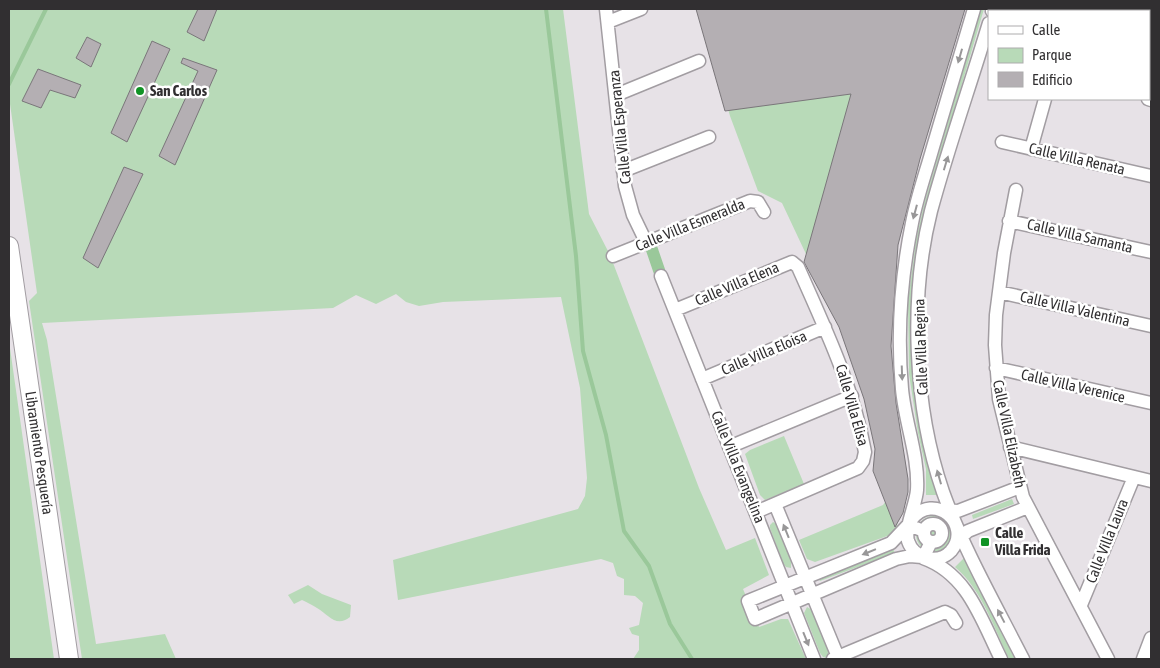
<svg xmlns="http://www.w3.org/2000/svg" width="1160" height="668" font-family="'Asap Condensed',sans-serif">
<style>
.green{fill:#b8dab8}
.lines{fill:none;stroke-linecap:round;stroke-linejoin:round}
.stream{stroke:#9ac89a;stroke-width:4}
.canal{stroke:#9ac89a;stroke-width:12}
.building{fill:#b4afb3;stroke:#7a767a}
.street-casing{stroke:#a29da2;stroke-width:15}
.secondary-casing{stroke:#a29da2;stroke-width:20}
.street{stroke:#fff;stroke-width:12}
.secondary{stroke:#fff;stroke-width:18}
.oneway{fill:#989798}
.poi-dot{fill:#109325;stroke:#fff;stroke-width:2}
.labels{text-anchor:middle;stroke-width:5;stroke-linejoin:round;paint-order:stroke}
.poi-label{font-size:15px;font-weight:bold;fill:#312f31;stroke:#fff;text-anchor:start}
.street-label{font-size:15px;fill:#312f31;stroke:#fff}
</style>
<rect width="100%" height="100%" fill="#e7e2e7"/>
<path class="green" d="M9,9h554l26,205 21,41 89,233 27,62 29,-12 14,37 -26,14 16,38 22,-8h7l18,40h-173l6,-9v-14l-7,-2 -3,-6 10,-3 4,-22 -8,-7 -11,-1v-16l-7,-3 -4,-13 -12,-4 -203,41 -5,-40 185,-51 7,-13 2,-18 -7,-90 -19,-91 -118,5 -24,4 -13,-4 -10,-8 -20,10 -20,-9 -23,13 -291,15 5,17 49,304 69,-10 11,25h-94l-53,-358 8,-8 -28,-196z
M699,9h264l-65,221 -10,113 12,172 -4,14 -6,6 -75,27 -8,-3 -8,-19 84,-35 3,-4 -13,-76 -29,-90 -62,-132 -24,-12 -28,-75z
M981,9h3l-58,197 -9,42 -6,48 1,77 8,58 17,64h-11v-26l-8,-36 -9,-59 -1,-73 8,-61 8,-36z
M9,341l45,318h-45z
M784,436l20,48 -39,16 -5,-5 -15,-41 5,-4z
M1012,499l2,5 -41,15 -1,-4z
M916 534a18 18 0 1 1 36 0a18 18 0 1 1-36 0Z
M773,522l3,2 15,35v9l-5,-1 -3,-4 -13,-35v-3z
M893,549l2,4 -75,28 -2,-3z
M964,558l51,101h-6c-15,-31 -27,-69 -54,-92z
M308,585l14,9 29,11 -1,12c-14,11 -21,-2 -33,-9 -5,-3 -10,-6 -15,-8l-8,4 -6,-9z
M807,607l5,3 16,39v9l-5,-1 -3,-4 -16,-40z"/>
<g class="lines">
<path class="stream" d="M546,9l30,247 7,95 23,84 18,96 25,35 21,58 22,35
M9,84l37,-75"/>
<path class="canal" d="M649,241l12,35"/>
</g>
<path class="building" d="M198,9h19l-13,32 -17,-9z
M696,9h269l-45,150 -22,86 -7,101 5,57 12,76v13l-5,21 -8,14 -22,-56 2,-22 -11,-50 -25,-72 -35,-65 47,-168 -126,17z
M87,37l14,7 -10,23 -15,-9z
M152,41l18,8 -43,93 -16,-9z
M183,58l34,12 -42,95 -16,-9 39,-85 -17,-8z
M38,69l43,16 -6,13 -25,-8 -9,18 -19,-7z
M124,167l19,7 -45,94 -15,-10z"/>
<g class="lines">
<g class="street-casing">
<path id="street" d="M606,9l19,177 8,29 13,27
M1092,9l9,2
M992,11l1,-2
M1070,11l1,-2
M608,22l33,-13
M989,23c-19,63 -41,125 -58,188 -22,87 -17,197 12,281 21,58 52,112 80,167
M1149,24l2,1
M616,95l83,-34
M1148,99l3,1
M1002,142l149,34
M1031,149l14,-50
M623,171l86,-34
M1016,190l-12,63 -8,62 -1,30 4,54 24,98 85,162
M1009,221l142,31
M613,256l137,-55 8,1 6,10
M661,276l153,383
M999,292l152,34
M675,310l117,-48 6,5c27,61 55,119 67,185l-2,9 -5,7 -102,44
M996,368l155,35
M702,379l123,-52
M729,447l123,-51
M1010,447l141,34
M775,504l63,153
M942,510l16,1 62,-24
M911,520c23,-30 62,5 40,31 -13,14 -37,8 -43,-10 -4,-13 8,-36 9,-51 2,-34 -12,-67 -15,-101 -5,-55 -1,-112 10,-166 5,-26 14,-51 21,-76 14,-46 27,-92 41,-138
M924 533a9 9 0 1 1 18 0a9 9 0 1 1-18 0Z
M957,541l11,-10 60,-24
M931,542l-8,16c45,16 58,61 78,101
M922,557l-12,-1 -14,3 -141,60 -7,-18 143,-58 17,-18 16,6
M1081,605l53,-128
M833,659l112,-47 6,3 5,8
M1143,659l8,-21"/>
</g>
<g class="secondary-casing">
<g id="secondary">
<path id="s1" d="M9,246l60,413"/>
</g>
</g>
<use href="#street" class="street"/>
<use href="#secondary" class="secondary"/>
</g>
<defs><path id="oneway-solid" d="M-6-.8H1V-3.2L6.5 0L1 3.2V.8H-6Z" transform="scale(1.25)"/></defs>
<g class="oneway">
<use href="#oneway-solid" transform="translate(960 56) rotate(106)"/>
<use href="#oneway-solid" transform="translate(946 163) rotate(-73)"/>
<use href="#oneway-solid" transform="translate(915 212) rotate(105)"/>
<use href="#oneway-solid" transform="translate(902 373) rotate(88)"/>
<use href="#oneway-solid" transform="translate(939 477) rotate(-106)"/>
<use href="#oneway-solid" transform="translate(786 531) rotate(-112)"/>
<use href="#oneway-solid" transform="translate(869 552) rotate(158)"/>
<use href="#oneway-solid" transform="translate(1001 616) rotate(-118)"/>
<use href="#oneway-solid" transform="translate(806 639) rotate(68)"/>
</g>
<g class="poi-dot">
<circle cx="140" cy="91" r="5"/>
<rect x="980" y="537" width="10" height="10" rx="2.5"/>
</g>
<g class="labels">
<g class="poi-label">
<text x="150" y="96">San Carlos</text>
<text x="995" y="538">Calle<tspan x="995" dy="17">Villa Frida</tspan></text>
</g>
<g class="street-label">
<text transform="translate(620 127) rotate(-96)" y="5">Calle Villa Esperanza</text>
<text transform="translate(1077 159) rotate(13)" y="5">Calle Villa Renata</text>
<text transform="translate(690 225) rotate(-22)" y="5">Calle Villa Esmeralda</text>
<text transform="translate(1080 236) rotate(13)" y="5">Calle Villa Samanta</text>
<text transform="translate(737 284) rotate(-23)" y="5">Calle Villa Elena</text>
<text transform="translate(1075 309) rotate(13)" y="5">Calle Villa Valentina</text>
<text transform="translate(921 347) rotate(-92)" y="5">Calle Villa Regina</text>
<text transform="translate(764 353) rotate(-23)" y="5">Calle Villa Eloisa</text>
<text transform="translate(1073 386) rotate(13)" y="5">Calle Villa Verenice</text>
<text transform="translate(852 405) rotate(74)" y="5">Calle Villa Elisa</text>
<text transform="translate(1009 434) rotate(78)" y="5">Calle Villa Elizabeth</text>
<text dy="5" stroke="none"><textPath href="#s1" startOffset="209">Libramiento Pesquería</textPath></text>
<text transform="translate(738 467) rotate(68)" y="5">Calle Villa Evangelina</text>
<text transform="translate(1107 541) rotate(-68)" y="5">Calle Villa Laura</text>
</g>
</g>
<rect width="1160" height="668" fill="none" stroke="#312f31" stroke-width="20"/>
<rect x="988" y="10" width="162" height="90" fill="#ffffff" stroke="#adacad"/>
<rect x="998" y="26" width="25" height="8" fill="#ffffff" stroke="#adacad"/>
<text x="1032" y="35" font-size="15" fill="#312f31">Calle</text>
<rect x="998" y="48" width="25" height="15" fill="#b8dab8" stroke="#adacad"/>
<text x="1032" y="60" font-size="15" fill="#312f31">Parque</text>
<rect x="998" y="72" width="25" height="15" fill="#b4afb3" stroke="#adacad"/>
<text x="1032" y="85" font-size="15" fill="#312f31">Edificio</text>
</svg>
